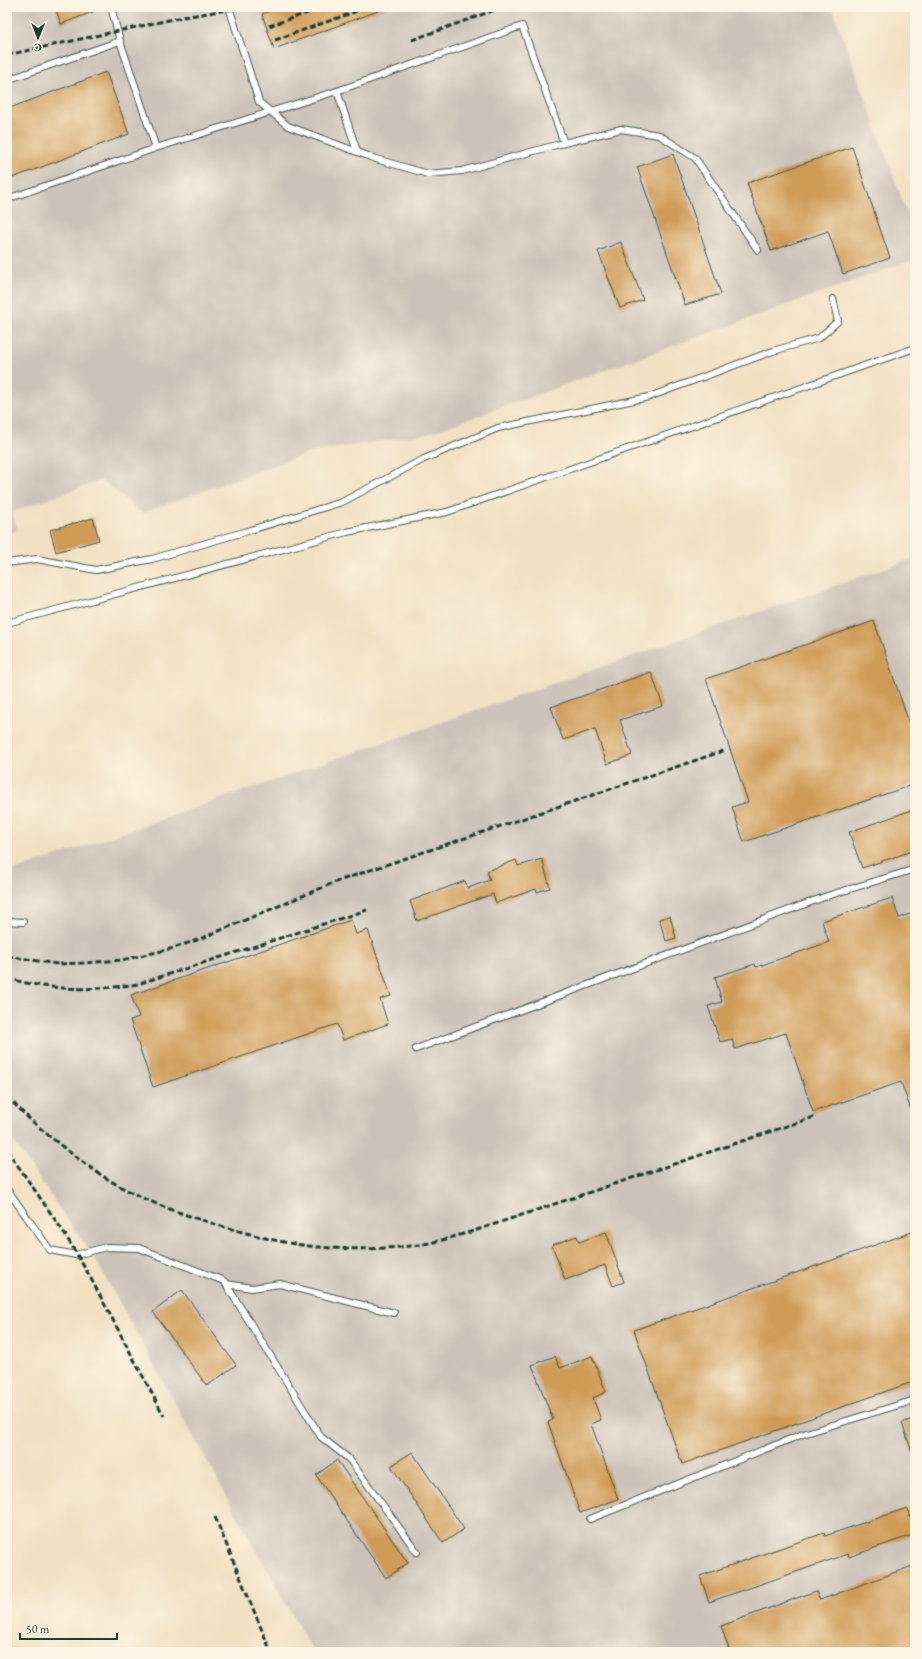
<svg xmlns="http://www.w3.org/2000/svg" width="922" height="1659" font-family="'EB Garamond',serif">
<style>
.industrial{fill:#ccc2b9}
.building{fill:#cf9c59}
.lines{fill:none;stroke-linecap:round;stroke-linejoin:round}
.service-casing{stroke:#3f5549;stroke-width:8}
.service{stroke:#fff;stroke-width:6}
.rail{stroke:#1f3d34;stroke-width:3;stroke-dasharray:6 3;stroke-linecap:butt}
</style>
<rect width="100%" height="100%" fill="#fcf5e5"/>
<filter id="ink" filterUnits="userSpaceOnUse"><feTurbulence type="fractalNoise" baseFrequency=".025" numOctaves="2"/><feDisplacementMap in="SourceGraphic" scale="8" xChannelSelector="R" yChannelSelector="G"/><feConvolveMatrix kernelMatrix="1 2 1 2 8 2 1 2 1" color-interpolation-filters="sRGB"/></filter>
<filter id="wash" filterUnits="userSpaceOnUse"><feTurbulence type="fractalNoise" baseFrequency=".012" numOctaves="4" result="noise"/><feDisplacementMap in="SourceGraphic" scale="16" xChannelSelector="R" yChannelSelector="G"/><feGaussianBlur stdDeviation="0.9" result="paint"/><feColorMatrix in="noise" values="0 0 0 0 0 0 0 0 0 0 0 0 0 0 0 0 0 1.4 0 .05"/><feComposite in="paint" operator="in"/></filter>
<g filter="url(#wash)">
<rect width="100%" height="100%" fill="#f2e0c2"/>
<path class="industrial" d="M7,7h825l83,228v24l-488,175 -116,18 -169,61 -40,-33 -90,32 6,18 -11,3z
M915,558v1094h-602l-215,-388 -91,-132v-259z"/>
<g id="blocks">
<path class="building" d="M55,7h47l1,1 -42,16z
M280,7h106v1l-112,41 -12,-35z
M106,72l23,62 -122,46v-71z
M852,147l38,111 -47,16 -15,-43 -57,20 -24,-68z
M673,154l48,140 -36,11 -48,-138z
M621,242l22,58 -23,8 -22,-57z
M93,518l6,22 -43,12 -6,-22z
M874,621l41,119v44l-171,58 -12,-35 16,-5 -42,-123z
M651,672l12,34 -43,14 12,35 -25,9 -12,-35 -32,11 -12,-33z
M915,809v41l-53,18 -13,-36z
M542,859l8,29 -13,4 -1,-3 -40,14 -3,-9 -76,27 -7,-20 55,-20 3,7 22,-8 -3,-9 29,-11 2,6z
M892,898l7,20 16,-6v204h-2l-12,-34 -88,30 -27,-79 -51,16 -3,-10 -12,3 -12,-36 14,-4 -7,-25 40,-13 1,3 73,-25 -7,-21z
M670,916l6,22 -10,3 -7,-22z
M351,920l5,14 12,-4 23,66 -11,3 8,25 -45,16 -6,-16 -184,63 -23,-67 9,-3 -8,-22z
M915,1231v150l-233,83 -48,-134z
M606,1232l18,50 -11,4 -8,-21 -40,15 -13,-35 25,-9 2,6z
M182,1290l54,75 -29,21 -54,-74z
M555,1356l5,12 32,-12 14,36 -13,6 8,22 -10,4 27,75 -38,14 -32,-91 5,-2 -21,-55z
M915,1418v36l-2,1 -11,-32z
M412,1452l52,77 -21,14 -52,-77z
M337,1460l71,103 -22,15 -70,-103z
M907,1508l8,26 -66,23 -1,-3 -139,48 -9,-26 124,-43 1,3z
M915,1565v87h-185l-9,-26 95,-35 4,9z"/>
</g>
</g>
<g filter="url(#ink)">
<use href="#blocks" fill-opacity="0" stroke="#3f5549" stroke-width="1"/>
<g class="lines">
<g class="service-casing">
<path id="service" d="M111,7l9,34 36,107
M229,7l30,95 29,24 88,33 52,15 34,-3 94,-26 65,-16 38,6 36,23 63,92
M7,80l113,-39
M337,91l20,60
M7,199l149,-51 181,-57 185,-65 42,117
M7,563l30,-4 59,11 56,-11 92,-27 98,-30 82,-43 74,-31 151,-31 124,-46 46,-13 19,-17 -5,-22
M7,623l340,-91 100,-20 468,-164
M7,921l16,1
M416,1049l411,-153 88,-27
M7,1189l43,61 26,5 30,-8 33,1 85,33 97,156 28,22 68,93
M226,1284l26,4 28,-4 114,29
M590,1519l213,-85 112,-34"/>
</g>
<use href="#service" class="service"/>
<path class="rail" d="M269,26l56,-19
M275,40l94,-33
M412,40l91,-33
M7,55l176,-38 63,-10
M7,956l50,8 26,-1 39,-3 48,-11 30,-10 138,-58 388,-131
M7,978c44,13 86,13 131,6l229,-74
M7,1096c17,19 36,35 56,51 19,15 38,29 60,41 31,17 65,28 98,38 25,7 49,14 74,18 37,6 77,6 115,2 22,-2 46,-10 67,-16l340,-114
M7,1150l56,81 26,44 75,141
M215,1517l56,135"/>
</g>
</g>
<rect width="922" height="1659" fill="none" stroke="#fcf5e5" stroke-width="24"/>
<g transform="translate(38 38) rotate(181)" stroke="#fcf5e5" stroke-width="3" paint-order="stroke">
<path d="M0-3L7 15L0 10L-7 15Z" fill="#1f3d34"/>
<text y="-6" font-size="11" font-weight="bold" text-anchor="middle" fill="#1f3d34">С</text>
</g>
<path d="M20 1633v6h97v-6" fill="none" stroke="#1f3d34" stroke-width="2"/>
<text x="26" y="1633" font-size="12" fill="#1f3d34" stroke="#fcf5e5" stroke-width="3" paint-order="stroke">50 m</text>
</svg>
